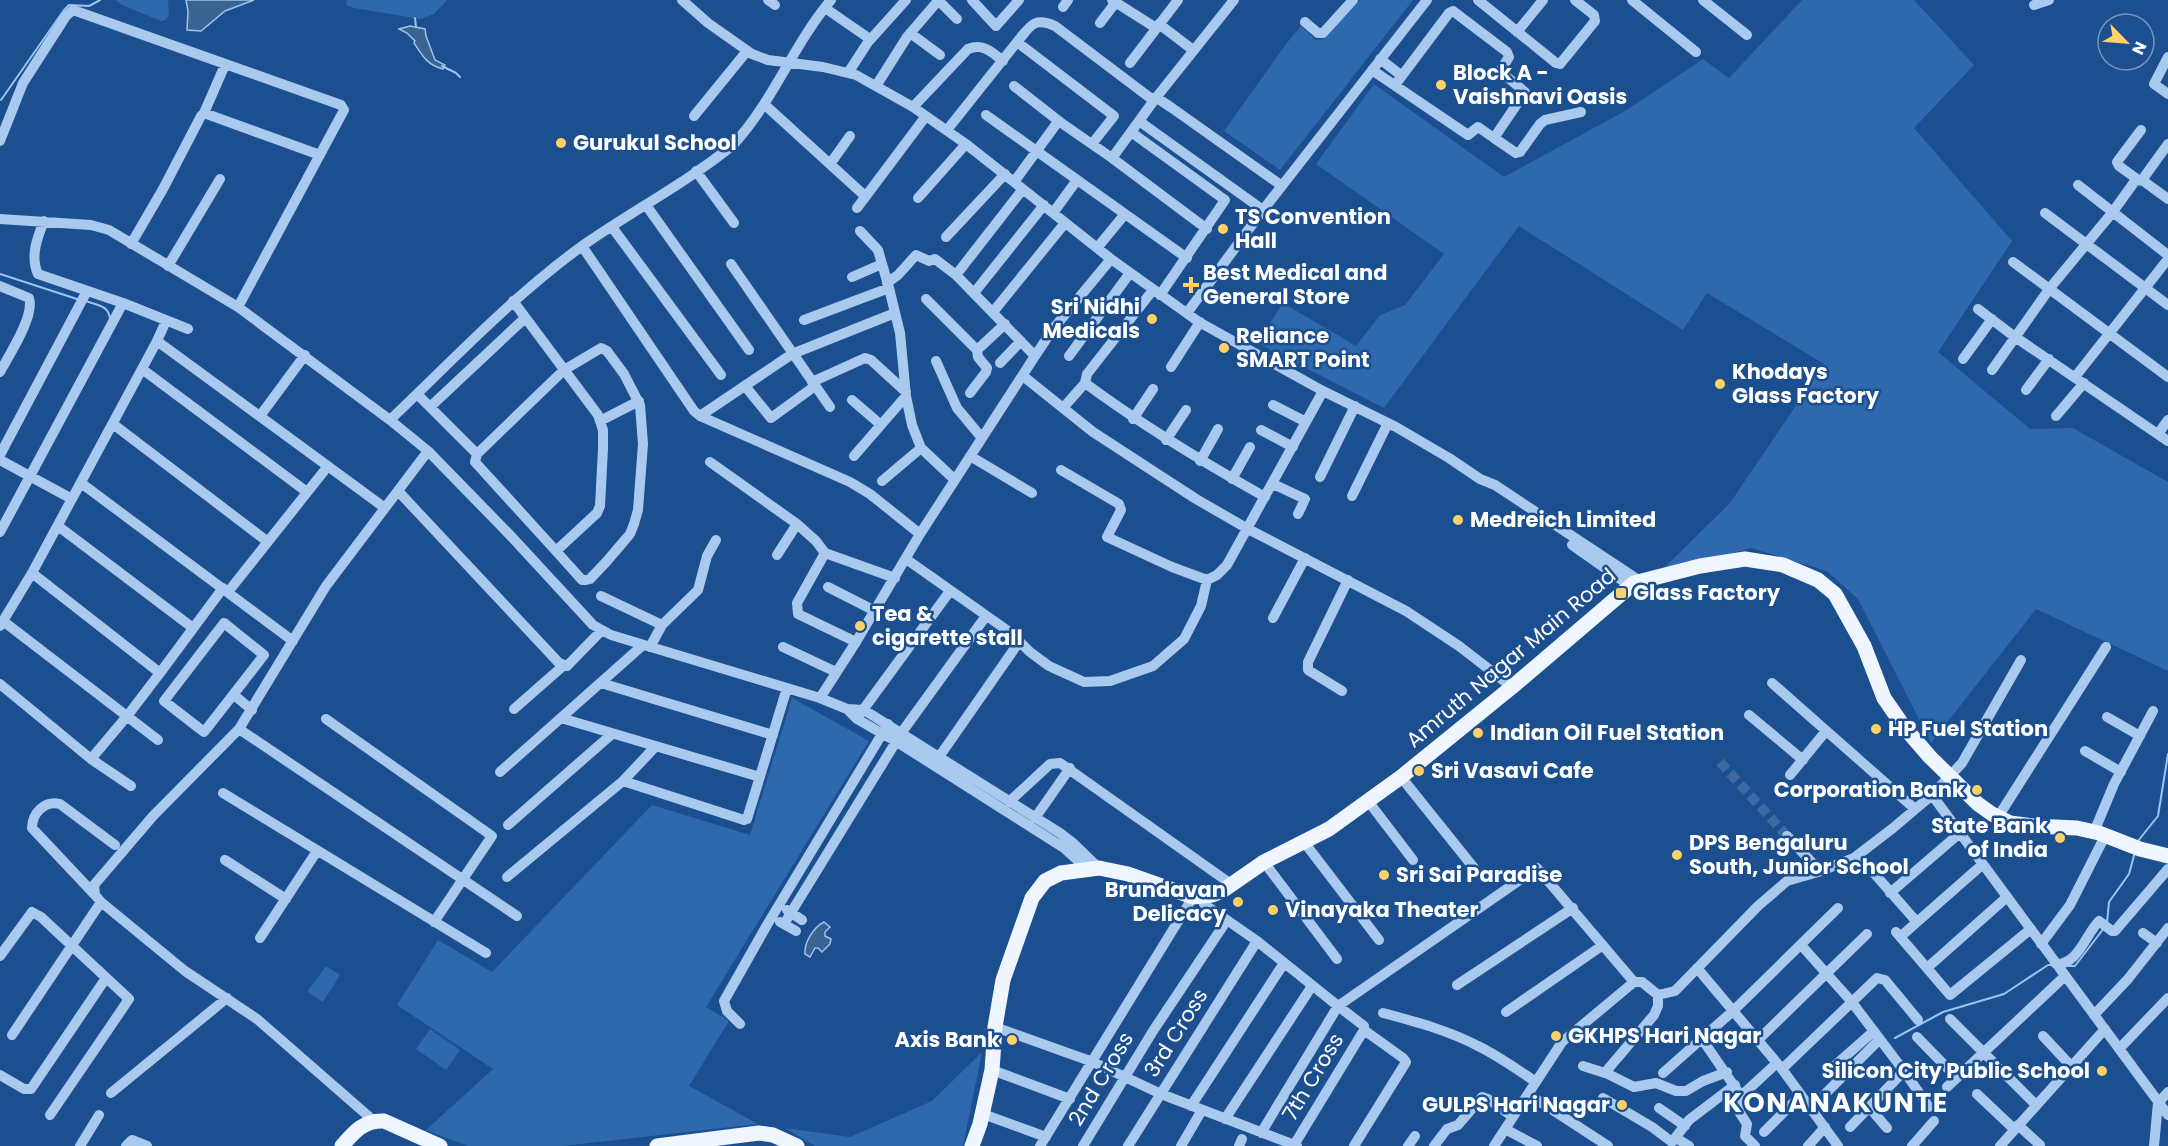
<svg xmlns="http://www.w3.org/2000/svg" width="2168" height="1146" font-family="Poppins,sans-serif">
<style>
.green{fill:#2e69ad}
.water{fill:#3c6290;stroke:#9cc4f0;stroke-width:1.5}
.lines{fill:none;stroke-linecap:round;stroke-linejoin:round}
.stream{stroke:#9cc4f0;stroke-width:2}
.minor-tunnel{stroke:#3d69a0;stroke-width:10;stroke-dasharray:10 5;stroke-linecap:butt}
.minor{stroke:#a9c9ee;stroke-width:10}
.major{stroke:#f0f6ff;stroke-width:15}
.poi-dot{fill:#ffd166;stroke:#1b4f8f;stroke-width:2}
.labels{text-anchor:middle;stroke-width:5;stroke-linejoin:round;paint-order:stroke}
.poi-label{font-size:21px;font-weight:bold;fill:#fff;stroke:#1b4f8f;text-anchor:start}
.street-label{font-size:21px;fill:#fff;stroke:#1b4f8f}
.district-label{font-size:27px;font-weight:bold;letter-spacing:1.5px;fill:#fff;stroke:#1b4f8f}
</style>
<rect width="100%" height="100%" fill="#1b4f8f"/>
<path class="green" d="M115,0h53l1,15 -3,5 -5,1 -39,-16z
M347,0h100l-13,14 -14,5 -66,-11 -8,-3z
M1360,0h53l-133,170 -56,-39 62,-87 15,-18 15,14 7,-1z
M1802,0h112l60,65 -60,63 98,113 -74,111 92,77 43,-1 95,54v189l-132,-62 -105,134 -73,-144 -31,-28 -76,-23 -94,27 73,-72 94,-139 -117,-71 -24,37 -164,-104 -135,182 -127,-65 26,-40 73,43 24,-31 25,-10 39,-51 -128,-90 58,-80 130,93 121,-66 78,-52 26,19z
M792,698l77,43 -163,266 23,14 -40,65 69,38 -196,22h-94l-42,-16 67,-61 -96,-64 41,-65 54,32 160,-167 98,30z
M326,966l14,9 -17,27 -16,-10z
M430,1029l30,21 -14,20 -30,-21z
M982,1052l-19,94h-148l-30,-18 65,9 82,-36z"/>
<path class="water" d="M186,0h68l-29,11 -24,20 -14,-1 1,-19z
M410,26l15,3 1,7 9,24 10,5 -2,4c-16,-4 -21,-14 -29,-26l1,-2 -8,-8 -8,-4z
M824,922l6,5 -5,5v4l6,3 -1,5 -8,8 -4,-4h-3l-5,9 -5,-3c-1,-12 9,-27 19,-32z"/>
<g class="lines">
<path class="stream" d="M415,18l1,9
M442,66l14,7 4,4
M1,100l63,-90 5,-5 20,1 11,-6
M0,274l77,25
M86,301c10,4 23,4 24,18
M2138,841l20,-25 10,-62
M2107,923l2,-21 20,-28 6,-22
M2069,966h6l29,-38
M1895,1038l48,-26 61,-18 44,-29h6"/>
<path class="minor-tunnel" d="M1720,762l67,74
M1810,1108l17,-16"/>
<path class="minor" d="M682,0l26,23 44,31 16,6 55,7 33,8 57,32 53,37 145,115 88,63 124,69 73,36 53,31 31,21 15,6 145,96
M768,0l7,5
M972,0l24,26 23,-26
M1112,0l44,28
M1478,0l78,63 4,1 35,-43 -1,-6 -19,-15
M1632,0l64,52
M1703,0l44,35
M2034,5l15,-5
M1063,7l5,-7
M825,8l45,31 -22,34
M1305,22l13,11h5l30,-33
M1100,23l16,-21
M1159,24l34,26
M1517,32l26,-32
M910,33l30,22
M870,40l36,-40
M1017,42c13,-15 16,-26 38,-16l94,71 11,3 12,8 110,78
M2168,57l-14,27 14,10
M1380,59l22,17
M1130,63l48,-63
M1372,70l96,65 10,-8 16,11 31,-46 -25,-21 9,-14 -2,-5 -54,-41 -4,2 -54,72
M876,86l31,-49 30,-35h3l17,17
M1014,86l46,36
M764,104l101,92
M913,107l55,-58c15,-6 24,3 35,12
M204,113l21,-48
M986,115l201,143
M694,116l53,-65
M1139,121l124,89
M947,130l70,-88 97,74 -22,28
M1131,132l94,68 -65,95
M1494,138l22,15 4,-1 20,-28 5,-4 36,-8
M0,141l23,-58 43,-67 7,-6 268,95 3,5 -106,197
M1112,158l95,71
M830,164l20,-28
M696,171l38,52
M2137,179l-18,-13 -2,-4 24,-32
M2142,180l26,19
M1014,182l43,-59 3,-1 52,36 43,-59 79,-99
M2078,185l90,70
M918,198l48,-54
M646,205l103,145
M857,208l69,-92
M1053,213l24,-33
M2045,213l123,92
M0,219l91,6 18,5 129,77 152,113 38,31 80,82 85,92 18,10 209,63 27,11 17,1 196,123 13,10 26,25
M44,221c-7,17 -14,36 -6,53l85,29 65,26
M612,227l109,148
M860,231l18,19 11,38 11,45 6,63 6,29 9,23 34,32
M946,237l59,-63
M131,244l32,-55 38,-73 3,-3 116,42
M582,246l112,165 6,5 150,66 20,12 50,40
M1097,248l28,-34
M2013,262l155,115
M731,264l99,143
M168,266l52,-87
M956,275l67,-86
M852,277l30,-13
M887,283l11,-8 18,-20 13,6 6,-2 21,16 79,81
M0,286l29,12c6,18 -20,57 -29,74
M1153,290l-66,84 -2,9c58,43 118,79 180,114
M974,293l70,-88
M926,299l51,51 28,-26
M513,301l85,114 5,15v19l-3,57 -3,7 -41,38 -81,-89 2,-8 87,-84 37,-22 6,3 17,23 16,31 3,39 -5,66 -4,14 -4,10 -23,27 -17,18 -4,1h-4l-26,-29
M1978,309l37,28 153,104
M993,312l72,-89
M1187,313l76,-103 164,-210
M804,320l85,-32
M157,341l9,-20
M1069,356l61,-83
M1963,359l29,-40
M936,361l21,47 25,30
M1000,363l21,-22
M1171,367l29,-45
M142,369l165,123
M1992,370l58,-82 62,-75 23,-32 7,-1 26,-36
M1023,376l70,56 103,67 52,30 158,82 53,35 53,41
M2075,377l93,-118
M812,382l53,-24 6,2 35,32
M745,386l26,32 44,-32
M2026,390l23,-31
M970,393l16,-21 1,-4 -9,-11 -1,-7
M417,394l60,60
M852,400l29,25
M1273,405l33,17
M430,407l95,-89
M1063,408l22,-25
M260,416l45,-61
M700,416l92,-62 103,-41
M2056,416l28,-33
M1133,419l20,-30
M390,420c63,-60 122,-123 192,-174 50,-35 104,-63 151,-101 40,-43 60,-100 98,-145
M600,421l39,-20
M113,424l155,118
M1261,430l32,17
M2158,434l10,-14
M1166,440l20,-30
M0,455l87,-164
M854,456l52,-60
M970,456l62,37
M0,460l72,39
M1200,461l18,-32
M710,462l87,62 19,17 9,12 70,25
M1061,470l58,34 2,6 -14,27 65,30 35,13 10,-5 10,-10 96,-174
M1320,477l35,-71
M1232,479l18,-32
M882,481l39,-33
M81,483l212,158
M1273,484l32,15 -7,15
M398,491l161,172 8,3 34,-35
M1352,496l36,-73
M58,526l135,102
M0,532l123,-229
M1572,545l58,41
M825,553l-28,50 1,11 58,28
M777,555l20,-31
M906,559l105,74 19,19 19,14 35,16 26,-1 43,-15 31,-27 17,-33 6,-26
M828,587l47,24
M228,592l100,-126
M601,596l61,29
M1273,618l32,-60
M3,621l155,119
M224,623l40,32 -60,77 -40,-31z
M0,626l32,-53 125,-232 228,167
M650,647l12,-22 36,-35 9,-34 9,-16
M783,647l53,25
M160,673l63,-85
M601,683l172,52
M1772,683l143,126
M0,684l91,75 37,-44 32,-42 -128,-100
M1342,691l-34,-21v-8l40,-82
M234,695l18,15
M820,698l36,-56 64,-108 115,-178 18,-27 58,-70
M514,709l49,-43
M847,709l10,10 40,23 167,106 22,20
M860,714l90,-123
M1749,715l54,45
M2107,717l33,19
M561,718l199,59
M326,719l166,117 -58,86
M239,729l278,187
M2085,751l36,21
M939,757l80,-115
M91,759l40,27
M500,772l143,-127
M1790,775l36,-44
M1401,777l73,91
M623,781l121,39 3,-1 40,-131
M223,793l263,160
M1932,795l236,320
M1368,801l45,59
M1009,802l41,-38 10,-1 171,121
M1998,817l108,-170
M1035,818l35,-50
M508,825l104,-91
M2094,832l20,-48 39,-73
M1787,836l33,35
M1304,842l75,98
M1858,855l58,66
M225,860l61,39
M1264,862l73,97
M507,877l116,-96 32,-34
M1890,893l70,-60
M95,895l-63,-67c0,-15 13,-28 28,-24l55,41
M1201,897l3,7 53,37 81,65 199,-138 97,114
M787,910l15,10
M780,922l16,9
M784,924l118,-192 84,-116
M1896,932l54,63 81,-66
M2143,933l14,10
M1900,937l83,-73
M260,938l57,-87
M2041,944l29,-39 35,-69
M1801,945l50,56 53,70 25,36
M0,956l32,-44 9,5 88,82 -79,116
M2056,964c22,1 30,-30 43,-43l13,10h3l53,-62
M1697,968l85,101 56,77
M1927,968l80,-71
M1457,985l116,-77
M1658,995v11l-4,9 -46,54v5l26,13 22,-4 20,8h10l17,-10 24,-9
M1506,1012l97,-67
M1383,1013c34,9 67,18 97,34 20,10 38,23 56,35
M2094,1015l34,-36 40,-51
M1950,1019l86,86
M740,1024l-13,-13 -3,-10 43,-76 121,-201
M995,1027l98,35 68,32 136,52
M12,1035l89,-133
M2043,1036l28,30
M1917,1037l40,41
M1702,1039l39,57 1,5 -4,9 9,14 -2,12 10,10
M1758,1040l109,-106
M2119,1049l49,-51
M1583,1066l25,8
M1782,1069l95,-91 8,2 33,40
M1831,1069l43,-38
M992,1070l78,29
M1663,1073l70,-62 105,-103
M0,1075l24,14h7l75,-111
M1947,1087l118,-111
M1827,1092l53,-53
M111,1093l116,-95
M1528,1094l80,52
M1977,1094l37,35
M1741,1096l36,-33
M1603,1098l49,29 20,15 17,-22 46,-35
M1191,1106l93,-143
M1869,1107l18,21
M1659,1108l26,18
M983,1114l63,23
M1225,1119l87,-133
M374,1121l-117,-102 -72,-48 -84,-69 -6,-7 -1,-10 59,-69 86,-87 87,-143 102,-135
M2018,1125l22,20
M1850,1127l54,-56
M1505,1129l32,17
M1764,1132l37,-37
M1261,1133l77,-127 26,20v4l-70,115
M1676,1138l13,8
M80,1146l19,-31
M126,1146l6,-6 15,6
M1040,1146l153,-249
M1083,1146l70,-115 74,-111
M1128,1146l129,-205
M1181,1146l21,-36
M1239,1146l3,-7
M1354,1146l52,-84 -3,-4 -39,-28
M1408,1146l7,-10
M1434,1146l13,-17 11,-4 24,-28 6,2 25,18
M1494,1146l68,-104 72,-60h8l16,13 17,-4 83,-85 29,-25 31,-9 36,-14 39,-30 39,-33 30,-32 59,-103
M1808,1146l17,-19
M1912,1146l22,-25
M2000,1146l105,-117
M2154,1146l4,-43 10,-11"/>
<path class="major" d="M342,1146c12,-14 22,-26 42,-25l56,25
M657,1146l102,-13 14,2 24,11
M972,1146l8,-22 12,-54 3,-43 8,-47 29,-82 13,-17 16,-8 38,-5 29,6 65,23 19,-2 10,-4 42,-29 65,-33 72,-52 111,-90 122,-104 66,-17 45,-7 38,6 35,15 17,14 29,52 20,52 20,29 26,30 48,47 14,10 18,9 24,3 43,2 22,5 41,16 28,7"/>
</g>
<g class="poi-dot">
<circle cx="1441" cy="85" r="6"/>
<circle cx="561" cy="143" r="6"/>
<circle cx="1223" cy="229" r="6"/>
<path d="M1188 276h6v6h6v6h-6v6h-6v-6h-6v-6h6z"/>
<circle cx="1152" cy="319" r="6"/>
<circle cx="1224" cy="348" r="6"/>
<circle cx="1720" cy="384" r="6"/>
<circle cx="1458" cy="520" r="6"/>
<rect x="1615" y="587" width="12" height="12" rx="3"/>
<circle cx="860" cy="626" r="6"/>
<circle cx="1876" cy="729" r="6"/>
<circle cx="1478" cy="733" r="6"/>
<circle cx="1419" cy="771" r="6"/>
<circle cx="1977" cy="790" r="6"/>
<circle cx="2060" cy="838" r="6"/>
<circle cx="1677" cy="855" r="6"/>
<circle cx="1384" cy="875" r="6"/>
<circle cx="1238" cy="902" r="6"/>
<circle cx="1273" cy="910" r="6"/>
<circle cx="1556" cy="1036" r="6"/>
<circle cx="1012" cy="1040" r="6"/>
<circle cx="2102" cy="1071" r="6"/>
<circle cx="1622" cy="1105" r="6"/>
</g>
<g class="labels">
<g class="poi-label">
<text x="1453" y="80">Block A -<tspan x="1453" dy="24">Vaishnavi Oasis</tspan></text>
<text x="573" y="150">Gurukul School</text>
<text x="1235" y="224">TS Convention<tspan x="1235" dy="24">Hall</tspan></text>
<text x="1203" y="280">Best Medical and<tspan x="1203" dy="24">General Store</tspan></text>
<text x="1140" y="314" text-anchor="end">Sri Nidhi<tspan x="1140" dy="24">Medicals</tspan></text>
<text x="1236" y="343">Reliance<tspan x="1236" dy="24">SMART Point</tspan></text>
<text x="1732" y="379">Khodays<tspan x="1732" dy="24">Glass Factory</tspan></text>
<text x="1470" y="527">Medreich Limited</text>
<text x="1633" y="600">Glass Factory</text>
<text x="872" y="621">Tea &amp;<tspan x="872" dy="24">cigarette stall</tspan></text>
<text x="1888" y="736">HP Fuel Station</text>
<text x="1490" y="740">Indian Oil Fuel Station</text>
<text x="1431" y="778">Sri Vasavi Cafe</text>
<text x="1965" y="797" text-anchor="end">Corporation Bank</text>
<text x="2048" y="833" text-anchor="end">State Bank<tspan x="2048" dy="24">of India</tspan></text>
<text x="1689" y="850">DPS Bengaluru<tspan x="1689" dy="24">South, Junior School</tspan></text>
<text x="1396" y="882">Sri Sai Paradise</text>
<text x="1226" y="897" text-anchor="end">Brundavan<tspan x="1226" dy="24">Delicacy</tspan></text>
<text x="1285" y="917">Vinayaka Theater</text>
<text x="1568" y="1043">GKHPS Hari Nagar</text>
<text x="1000" y="1047" text-anchor="end">Axis Bank</text>
<text x="2090" y="1078" text-anchor="end">Silicon City Public School</text>
<text x="1610" y="1112" text-anchor="end">GULPS Hari Nagar</text>
</g>
<g class="street-label">
<text transform="translate(1511 658) rotate(-40)" y="7">Amruth Nagar Main Road</text>
<text transform="translate(1176 1033) rotate(-58)" y="7">3rd Cross</text>
<text transform="translate(1313 1077) rotate(-59)" y="7">7th Cross</text>
<text transform="translate(1101 1079) rotate(-59)" y="7">2nd Cross</text>
</g>
<g class="district-label">
<text x="1836" y="1112">KONANAKUNTE</text>
</g>
</g>
<g transform="translate(2126 42) rotate(115)"><circle r="28" fill="#1b4f8f" stroke="#7695bc" stroke-width="1.5"/>
<path d="M0-4.5L10 22L0 15L-10 22Z" fill="#ffd166"/>
<text y="-9" font-size="16" font-weight="bold" text-anchor="middle" fill="#ffffff">N</text>
</g>
</svg>
